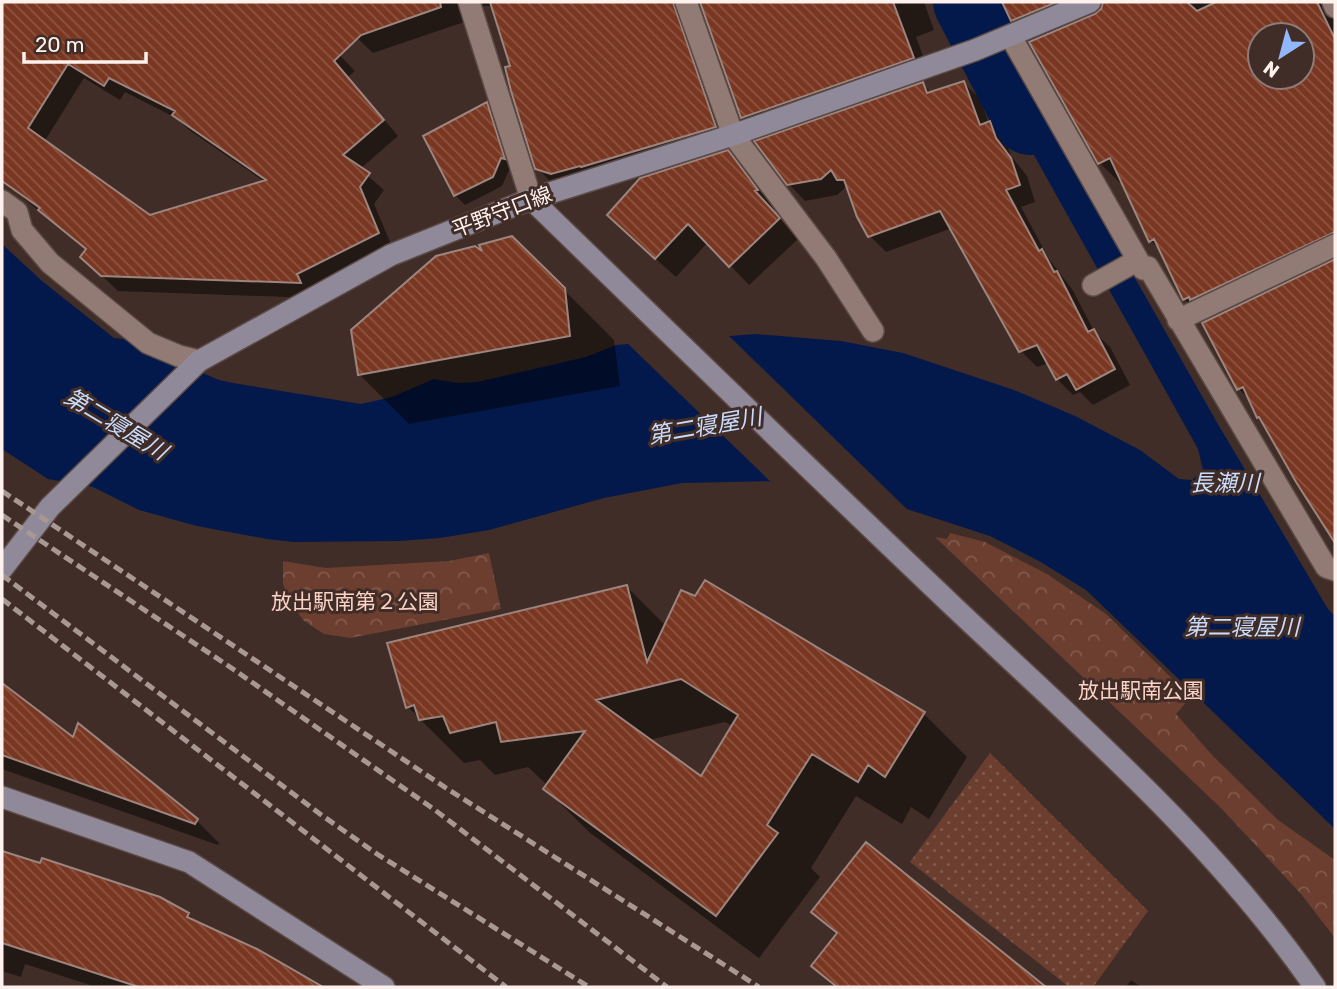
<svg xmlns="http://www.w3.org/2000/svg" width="1337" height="989" font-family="Rubik,'Noto Sans JP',sans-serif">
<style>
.park{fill:url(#park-crowns)}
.garden{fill:url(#garden-dots)}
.water{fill:#03194b}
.pier{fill:#412d27}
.shadow{fill:#0007;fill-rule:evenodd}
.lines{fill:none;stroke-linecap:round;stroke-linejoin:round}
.river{stroke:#03194b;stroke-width:74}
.building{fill:url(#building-back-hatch);stroke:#9c857e;stroke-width:2;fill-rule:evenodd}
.street-casing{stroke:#5b4a45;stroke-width:24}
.secondary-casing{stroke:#5b4a45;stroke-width:24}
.street{stroke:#927b74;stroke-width:21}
.secondary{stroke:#8f8999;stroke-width:21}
.rail{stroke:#a89893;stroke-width:5;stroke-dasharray:10 5;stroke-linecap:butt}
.labels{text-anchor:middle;stroke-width:6;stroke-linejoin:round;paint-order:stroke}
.street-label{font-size:21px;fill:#fff2ee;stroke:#412d27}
.park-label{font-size:21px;fill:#fcd2c5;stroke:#412d27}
.water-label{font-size:23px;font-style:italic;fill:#c9dcfd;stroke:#412d27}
</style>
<defs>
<pattern id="park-crowns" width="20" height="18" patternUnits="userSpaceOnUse" patternTransform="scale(1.75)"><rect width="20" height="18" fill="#6b3e2f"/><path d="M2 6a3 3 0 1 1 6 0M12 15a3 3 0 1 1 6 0" fill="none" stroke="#815a4d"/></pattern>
<pattern id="garden-dots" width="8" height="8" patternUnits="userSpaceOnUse" patternTransform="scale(1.75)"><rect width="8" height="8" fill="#6b3e2f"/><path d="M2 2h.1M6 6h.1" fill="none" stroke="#815a4d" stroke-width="1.8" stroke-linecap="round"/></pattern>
<pattern id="building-back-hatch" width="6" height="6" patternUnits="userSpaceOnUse" patternTransform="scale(1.75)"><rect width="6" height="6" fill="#793722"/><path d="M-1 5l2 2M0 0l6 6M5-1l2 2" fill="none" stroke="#8d5442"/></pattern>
</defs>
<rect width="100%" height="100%" fill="#412d27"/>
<path class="park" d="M950,533l35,9 62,32 59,40 85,83 -15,17 36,41 66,65 57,40v78l-34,-44 -80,-86 -286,-271 12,2z
M489,553l12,56 -151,29 -26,-4 -20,-13 -15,-20 -6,-17v-23l43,7 123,-7z"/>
<path class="garden" d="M990,753l158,158 -55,76h-24l-159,-125z"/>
<path class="water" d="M993,26l13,25 213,375 109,183 7,7v213l-249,-239 -47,-29 -49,-25 -148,-48 -62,-7 -98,2 -78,15 -115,32 -49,8 -41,3 -105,1 -27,-3 -70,-13 -58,-16 -46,-23 -45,-8 -46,-30v-205l40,37 72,57 9,1 96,41 14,3 128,21 31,-7 42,-18 22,4 21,-1 109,-25 30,-12 139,-11 86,7 62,12 111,37 61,26 65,34 39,29 13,1 11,-10 -5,-21 -217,-389 -12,-25z"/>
<path class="pier" d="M725,332l187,182 -71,-23 -67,-6 -149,-144z"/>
<path class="shadow" d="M2,2h287l66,69 -7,6 50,59 -38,33 24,21 -10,14 19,45 -79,49 -196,-7 -20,-19 -11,-21 -85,-71zM84,78l36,22 5,-8 51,26 13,12 76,52 -116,34 -105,-74z
M344,2h462l2,5 15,-5h101l10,28 -18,7 14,38 -170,60 -17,-18 -40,-111 -5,1 34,137 -177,42 -18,-18 -25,-101 -21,-61h-9l-6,5 -3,8 -100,34 -18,-17z
M1004,2h331v538l-69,-115 -8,-8 -6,-15 -13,-13 -34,-65 8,-4 -3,-3 -5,2 -21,-20 -22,-47 -11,-11 -28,-59 -3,1 -20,-20 -66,-122 -22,-21zM1260,35h42v42h-42z
M964,83l16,16 9,25 17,15 5,17 16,20 8,26 -14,5 28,52 23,30 23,44 15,14 20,38 -37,20 -13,-13 -7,3 -16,-16 -8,-16 -12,4 -16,-16 -69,-123 -66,24 -16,-16 -24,-49 -9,8 -32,6 -16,-17 134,-100 9,10z
M486,104l10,10 15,52 -9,20 -37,19 -10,-10z
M728,152l19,20 29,38h-4l26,29 -49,46 -41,-43 -32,35 -48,-43z
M512,238l102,102 6,46 -211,38 -50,-50 128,-117z
M627,587l39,39 258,88 43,43 -38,62 -18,-12 -9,17 -46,-28 -45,72 9,9 -61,81 -170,-126 -43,-43 3,-5h-3l-18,-17 -33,8 -15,-15 -16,3 -56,-56zM725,722l8,4 -32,53 -52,-39z
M2,685l72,55 122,80 23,23 -1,2 -216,-76z
M867,845l176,142h-209l-21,-21 24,-30 -24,-24z
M2,852l186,63 8,7 108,54 15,11h-223l-71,-23 -4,13 -19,-6z
M1131,980l10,7h-15z"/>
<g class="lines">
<path class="river" d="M970,2l60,116"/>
</g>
<path class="building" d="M2,2h438l1,5 -80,28 -27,26 50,59 -41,35 27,18 -10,14 19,46 -82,41 4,9 -200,-7 -21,-19 6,-8 -48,-39 2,-2 -38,-27zM68,64l36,22 5,-8 66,33 -3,4 94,65 -116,35 -122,-87z
M490,2h183l43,125 -135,40 -1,-1 -29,8 -16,-5 -24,-78 -6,-24 5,-1z
M700,2h193l21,56 -173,60z
M1002,2h55l-46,19z
M1103,2h84l10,9 19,-9h101l18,37v193l-145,68 -1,-3 -6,3 -29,-61 -5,3 -39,-84 -12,6 -69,-122 66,-28 6,-5zM1260,35h42v42h-42z
M964,81l16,44 10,-4 6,17 15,20 9,27 -14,5 33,61 3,-2 12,23 3,-1 31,61 6,-3 21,40 -39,21 -9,-16 -11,6 -19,-35 -18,7 -79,-141 -72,26 -11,-20 -13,-37h-7l-6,-10 -10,9 -34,6 -33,-44 169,-59 4,11z
M487,102l18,57 -4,-1 -8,19 -39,19 -31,-60z
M728,150l30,40 -3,1 25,27 -51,49 -41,-43 -33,35 -48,-44 33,-37z
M512,236l53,52 5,48 -212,39 -7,-45 85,-74 39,-10 7,5 -3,-6z
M1335,259v284l-39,-61 -37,-65 -2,1 -14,-31 -6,3 -35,-67z
M705,580l220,132 -40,65 -17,-12 -10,17 -46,-28 -45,71 11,8 -62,83 -173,-127 42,-58 -84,11 -5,-20 -46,11 -7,-17 -24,4 -5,-15 -8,3 -19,-65 240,-58 20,77 34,-72 14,6zM681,679l57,36 -37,61 -105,-76z
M2,683l71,54 5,-14 120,96 -3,5 -193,-69z
M866,842l180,145h-209l-26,-21 26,-33 -26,-21z
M2,851l38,12 2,-5 118,39 29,16 -2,4 70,32 66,38h-184l-137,-44z"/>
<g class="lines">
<g class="street-casing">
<path id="street" d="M469,2l62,197
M686,2l47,133 93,123 47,73
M1333,2l2,5
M1011,37l132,232 5,-2 178,300 9,3
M2,201l15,11 5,18 28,33 98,80 31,13 20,5
M1093,285l45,-25
M1178,320l157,-75"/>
</g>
<g class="secondary-casing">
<path id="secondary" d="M531,199c141,137 281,273 423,408 127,120 261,235 361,380
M2,569l48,-62 149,-146 192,-106 140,-56 202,-64 242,-85 115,-48
M2,797l187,65 195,125"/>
</g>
<use href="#street" class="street"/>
<use href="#secondary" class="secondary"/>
<path class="rail" d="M2,491l444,297 313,199
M2,515l231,154 202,141 232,177
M2,575l318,239 57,40 212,133
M2,599l504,388"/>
</g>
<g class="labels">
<g class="street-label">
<text transform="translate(502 212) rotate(-21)" y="7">平野守口線</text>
</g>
<g class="park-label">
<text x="355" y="609">放出駅南第２公園</text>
<text x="1141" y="698">放出駅南公園</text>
</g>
<g class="water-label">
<text transform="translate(116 424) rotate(31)" y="8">第二寝屋川</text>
<text transform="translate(705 426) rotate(-10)" y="8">第二寝屋川</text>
<text x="1225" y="491">長瀬川</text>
<text x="1242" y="635">第二寝屋川</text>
</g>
</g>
<rect width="1337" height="989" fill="none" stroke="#fff2ee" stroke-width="7"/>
<g transform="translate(1281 56) rotate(216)"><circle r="33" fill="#412d27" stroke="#8d7c77" stroke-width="2"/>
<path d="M0-5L12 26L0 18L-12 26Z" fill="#92b7fd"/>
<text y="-10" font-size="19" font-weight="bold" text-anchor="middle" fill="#fff2ee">N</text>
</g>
<path d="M24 52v10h122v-10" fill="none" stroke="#fff2ee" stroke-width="3.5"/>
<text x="35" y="52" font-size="21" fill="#fff2ee" stroke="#412d27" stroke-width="5" paint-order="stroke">20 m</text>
</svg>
